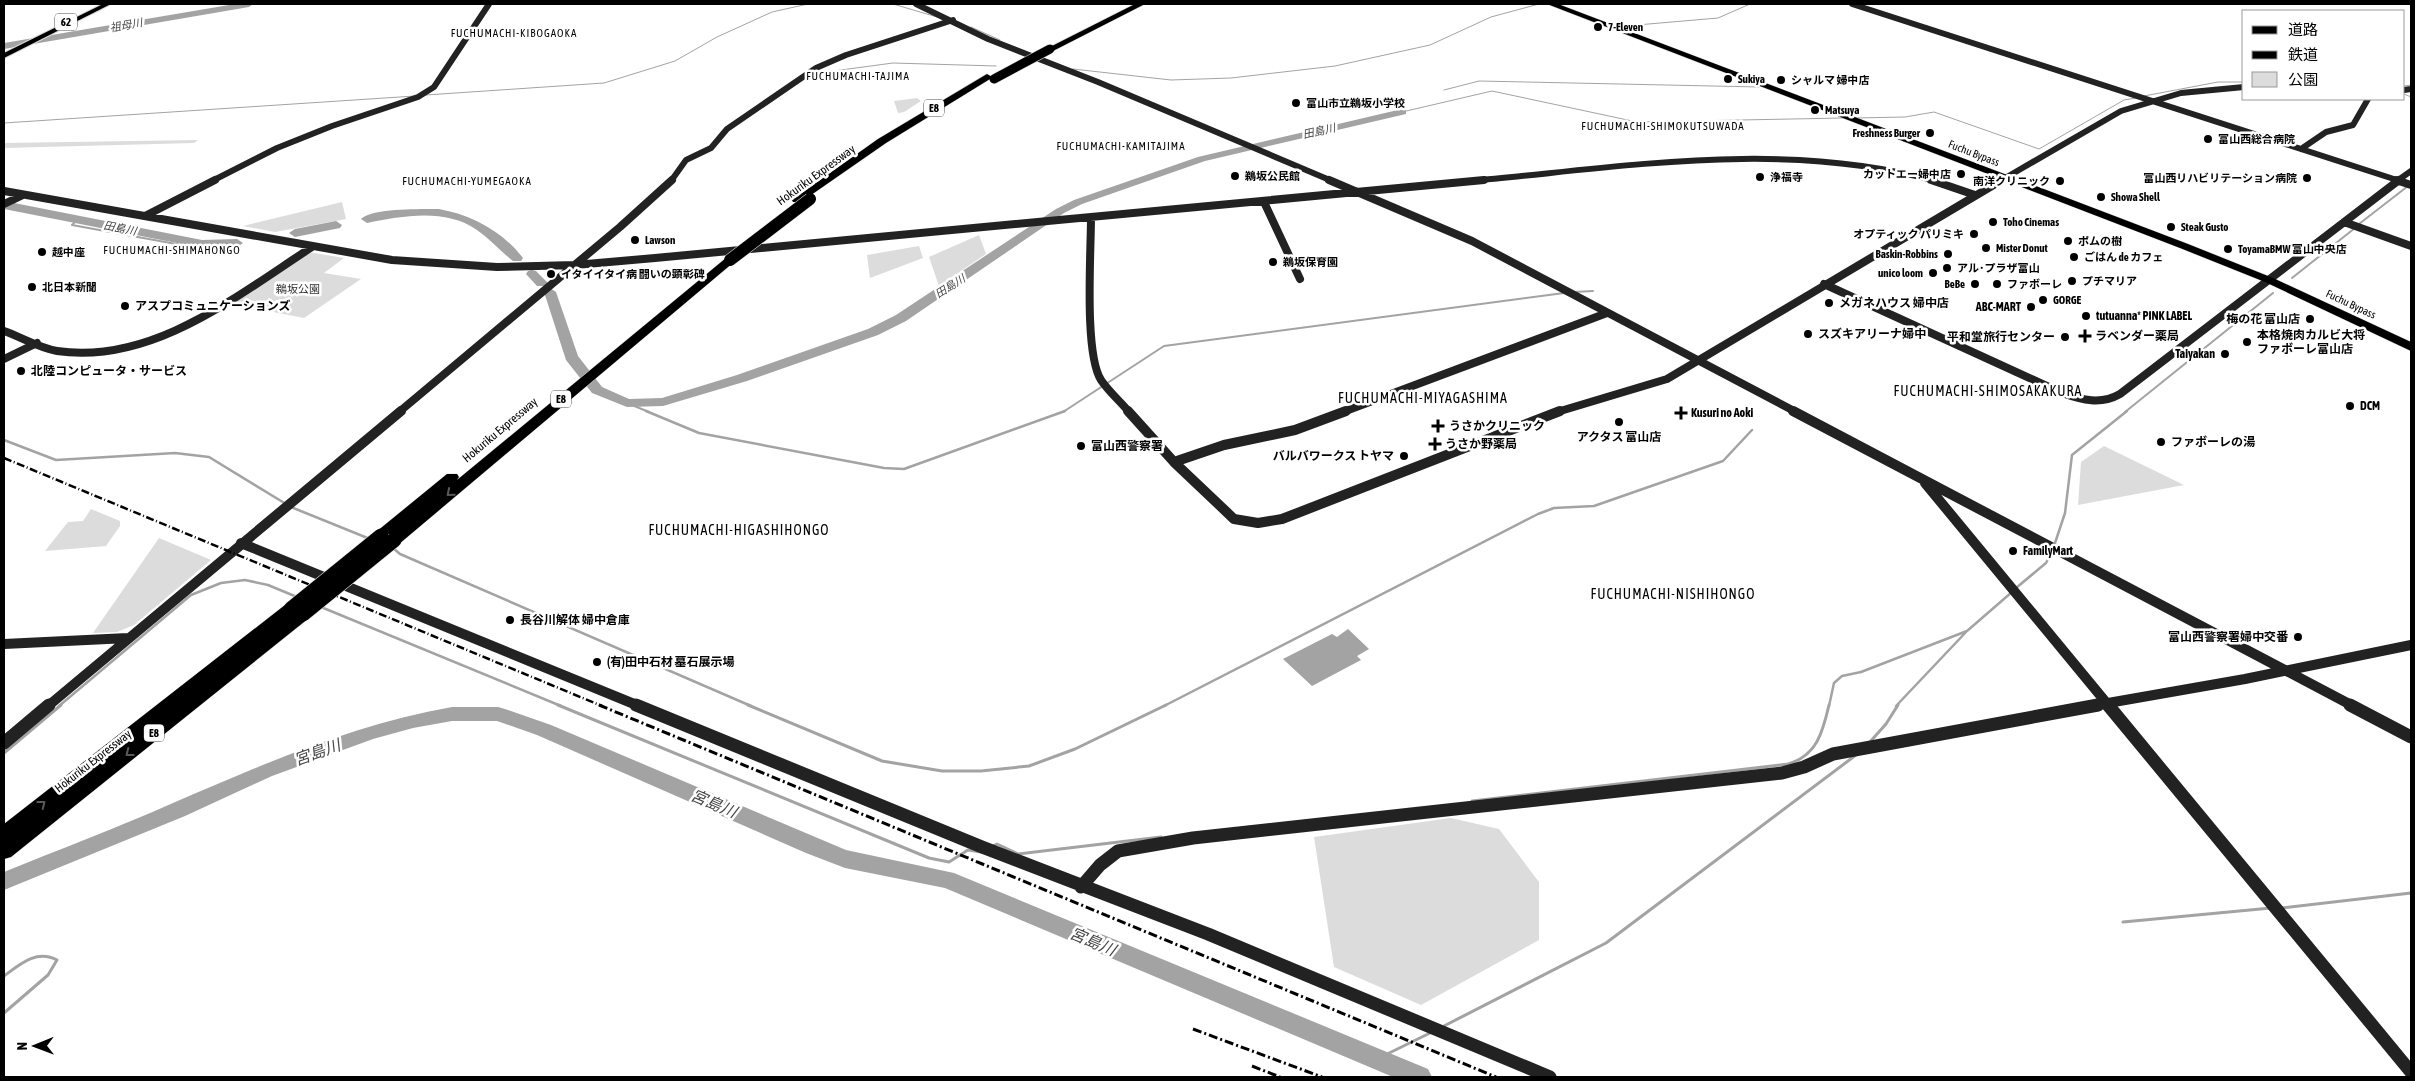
<svg xmlns="http://www.w3.org/2000/svg" width="2415" height="1081" font-family="'Asap Condensed','Noto Sans JP',sans-serif">
<style>
.green{fill:#dcdcdc}
.water{fill:#a3a3a3}
.lines{fill:none;stroke-linecap:round;stroke-linejoin:round}
.stream-far3{stroke:#a3a3a3;stroke-width:1}
.stream-far2{stroke:#a3a3a3;stroke-width:2}
.stream-far1{stroke:#a3a3a3;stroke-width:2.5}
.stream{stroke:#a3a3a3;stroke-width:3}
.river{fill:#a3a3a3;fill-rule:evenodd}
.primary-casing{stroke:#dbdbdb;stroke-width:2}
.highway-casing{stroke:#dbdbdb;stroke-width:1}
.secondary-far3{stroke:#222;stroke-width:6}
.secondary-far2{stroke:#222;stroke-width:8}
.secondary-far1{stroke:#222;stroke-width:10}
.secondary{stroke:#222;stroke-width:13}
.primary{fill:#000;fill-rule:evenodd}
.highway{fill:#000;fill-rule:evenodd}
.rail-far1{stroke:#000;stroke-width:2.5;stroke-dasharray:8 2.5 1 2.5;stroke-linecap:butt}
.rail{stroke:#000;stroke-width:3;stroke-dasharray:9 3 2 3;stroke-linecap:butt}
.highway-bridge-far2-casing{stroke:#dbdbdb;stroke-width:10;stroke-linecap:butt}
.highway-bridge-far1-casing{stroke:#dbdbdb;stroke-width:13;stroke-linecap:butt}
.highway-bridge-casing{stroke:#dbdbdb;stroke-width:16;stroke-linecap:butt}
.highway-bridge-far2{stroke:#000;stroke-width:9}
.highway-bridge-far1{stroke:#000;stroke-width:12}
.highway-bridge{stroke:#000;stroke-width:15}
.oneway{stroke:#595959}
.poi-dot{fill:#000;stroke:#fff;stroke-width:2}
.labels{text-anchor:middle;stroke-width:5;stroke-linejoin:round;paint-order:stroke}
.shield{fill:#fff;stroke:#4c4c4c;stroke-width:1}
.shield-label{font-size:11px;font-weight:bold;fill:#000}
.far-water-label{font-size:11px;font-style:italic;fill:#444;stroke:#fff}
.far-poi-label{font-size:11px;font-weight:bold;fill:#000;stroke:#fff;text-anchor:start}
.far-neighbourhood-label{font-size:11px;letter-spacing:1px;fill:#000;stroke:#fff}
.far-street-label{font-size:11px;fill:#000;stroke:#fff}
.far-park-label{font-size:11px;fill:#333;stroke:#fff}
.street-label{font-size:12px;fill:#000;stroke:#fff}
.poi-label{font-size:12px;font-weight:bold;fill:#000;stroke:#fff;text-anchor:start}
.neighbourhood-label{font-size:14px;letter-spacing:1px;fill:#000;stroke:#fff}
.near-water-label{font-size:16px;font-style:italic;fill:#444;stroke:#fff}
</style>
<rect width="100%" height="100%" fill="#fff"/>
<path class="green" d="M917,98l4,3 -17,11 -6,1 -4,-12z
M198,140l-4,3 -190,5v-5z
M342,202l4,17 -71,13 -32,-6z
M979,235l7,19 -47,32 -10,-29z
M919,246l4,12 -53,20 -3,-23z
M308,252l36,6 -20,15 37,6 -57,39 -77,-15z
M2104,446l80,39 -106,20 3,-43z
M91,509l29,12v5l-14,20 -61,5 23,-29 15,-1z
M159,538l52,22 -77,65 -17,7 -24,1z
M1451,818l48,11 40,53v58l-118,65 -87,-38 -20,-130z"/>
<path class="water" d="M1348,629l21,20 -12,7 4,4 -49,26 -29,-27 49,-25 5,3z"/>
<g class="lines">
<path class="stream-far3" d="M893,4l44,13
M971,27l29,13
M1630,28l7,-3 81,-7 32,-14
M1073,69l98,11 60,-2 104,-12 95,-21 61,-28 48,-13
M811,74l82,-11 103,3
M2404,86l7,-1
M1444,90l35,-9 280,6
M2404,94l7,3
M426,95l178,-12 71,-22 42,-24 55,-25 36,-8
M2144,96l74,-14h26
M1402,112l90,-21 145,31 207,-4
M1855,118l50,-1 29,-5 105,37 85,-49 12,-2
M4,123l411,-27"/>
<path class="stream-far2" d="M77,220l-5,5 115,21 12,-3
M2359,224l49,-38
M2292,278l63,-50
M1574,292l19,-1
M627,403l22,9
M1063,412l101,-66 400,-53
M2125,412l148,-119"/>
<path class="stream-far1" d="M646,411l53,22 185,35 20,1 161,-58
M4,440l52,20 119,-7 34,4 77,47
M291,507l79,32
M2054,546l11,-33 7,-58 55,-44
M393,548l7,6 351,152
M2016,588l30,-25 6,-12
M321,607l240,99
M59,706l132,-111 30,-12 24,-3 23,5 29,12
M1164,706l374,-192 16,-6 40,-2 129,-45 29,-31
M1829,706l5,-23 8,-7 19,-4 106,-41
M1896,706l71,-75 45,-39"/>
<path class="stream" d="M558,705l371,153 20,4 19,-12 13,2
M748,705l134,56 60,10h39l48,-5 46,-17 91,-44
M1869,743l17,-19 12,-19
M4,753l57,-48
M1472,801l316,-37c29,-8 35,-33 41,-59
M993,846l4,-2 21,10 143,-17
M2281,908l130,-15
M2123,922l148,-14
M4,976c16,-12 33,-27 53,-16l-9,15 -44,38
M1442,1027l164,-84 250,-188
M1377,1059l53,-26"/>
<path class="river" d="M235,4h18l-4,3 -245,42v-6z
M1402,109l4,1v4l-201,47 -123,43 -18,9 -158,108 -28,14 -131,46 -84,25 -36,1 -35,-14 -26,-33 -22,-68 6,-4 6,4 22,64 24,31 27,12 33,-1 75,-23 131,-46 28,-14 160,-106 18,-9 124,-43z
M4,201l198,39 35,-1 6,4 -6,4 -35,1 -198,-39z
M439,209c33,6 63,22 84,49l-2,3h-8c-13,-10 -23,-22 -36,-31 -32,-22 -74,-14 -110,-7l-6,-4c10,-11 62,-10 78,-10z
M336,221l6,4 -2,3 -45,9 -6,-4 6,-4z
M532,270l4,1 12,12 -1,3h-10l-11,-12 2,-3z
M452,707h46l7,2 46,16 295,125 108,23 474,196 4,8h-39l-448,-189 -100,-20 -39,-15 -269,-118 -40,-14h-45l-39,7 -40,11 -101,37 -87,40 -181,74v-18c56,-23 113,-44 169,-69 91,-39 181,-79 279,-96z"/>
<g class="primary-casing">
<path id="primary" d="M103,4h8l-107,54v-5z"/>
</g>
<g class="highway-casing">
<path id="highway" d="M1135,4h10l-92,47 -7,-2z
M1547,4h11l630,240 85,34 138,64v9l-146,-69 -85,-34z
M987,74l5,3 -2,2 -104,64 -85,59h-8l-1,-2 86,-61z
M730,257l4,1v4l-335,282h-10l-2,-5 -6,2 -5,-1 -2,-4 2,-4 71,-58h10l2,3 -2,3 269,-222z
M291,603l6,2 2,5h10l2,4 -2,4 -298,239 -7,2v-35l281,-219z"/>
</g>
<path class="secondary-far3" d="M916,4l72,35 110,43 234,99
M1852,4l548,177
M2404,90l7,-1
M2301,149l25,-17 27,-7 15,-26
M212,181l65,-33 55,-22 86,-29 16,-10 55,-83
M671,181l15,-21 25,-12 16,-19 89,-61 30,-13 107,-35
M1471,181c154,-14 313,-42 465,0
M2000,181l121,-70 60,-18 63,-6
M2397,181l14,-10"/>
<path class="secondary-far2" d="M1329,180l143,61 324,171
M1931,180l44,15
M2396,180l15,5
M4,191l388,69 105,7 78,-2 80,-7 829,-78
M1264,202l36,77
M4,204l19,-9
M145,216l70,-36
M1091,217c0,36 -7,136 10,163 8,12 20,22 28,32
M2344,222l67,24
M1824,284l238,109c20,7 39,12 58,1l279,-214
M4,331c17,6 35,17 53,20 95,14 181,-56 255,-104
M4,359l33,-16
M399,412l221,-185 52,-47
M1343,412l264,-99
M1557,412l110,-33 335,-199"/>
<path class="secondary-far1" d="M1128,411l46,51 60,57 24,4 24,-4 278,-108
M1793,411l560,295
M1174,462l50,-17 71,-15 51,-19
M1925,483l184,223
M241,543l398,163
M4,644l124,-6
M48,706l353,-295
M2091,706l154,-27 166,-34"/>
<path class="secondary" d="M636,705l346,142 226,87 342,143
M2108,705l303,367
M2350,705l61,32
M4,743l45,-38
M1081,887l19,-22 18,-14 75,-13 589,-65 22,-6 29,-13 265,-49"/>
<use href="#primary" class="primary"/>
<use href="#highway" class="highway"/>
<path class="rail-far1" d="M4,458l598,248"/>
<path class="rail" d="M599,705l897,372
M1193,1029l129,48
M1252,1066l28,11"/>
<g class="highway-bridge-far2-casing">
<path id="highway-bridge-far2" d="M994,79l56,-30"/>
</g>
<g class="highway-bridge-far1-casing">
<path id="highway-bridge-far1" d="M730,260l80,-61"/>
</g>
<g class="highway-bridge-casing">
<path id="highway-bridge" d="M291,609l90,-73
M303,614l91,-74"/>
</g>
<use href="#highway-bridge-far2" class="highway-bridge-far2"/>
<use href="#highway-bridge-far1" class="highway-bridge-far1"/>
<use href="#highway-bridge" class="highway-bridge"/>
</g>
<defs><path id="oneway-chevron" d="M-2-3.5L2.5 0L-2 3.5" fill="none" stroke-width="1.6" stroke-linecap="round" stroke-linejoin="round" transform="scale(1.25)"/></defs>
<g class="oneway">
<use href="#oneway-chevron" transform="translate(450 493) rotate(140)"/>
<use href="#oneway-chevron" transform="translate(129 753) rotate(142)"/>
<use href="#oneway-chevron" transform="translate(42 804) rotate(-38)"/>
</g>
<g class="poi-dot">
<circle cx="1598" cy="27" r="5"/>
<circle cx="1728" cy="79" r="5"/>
<circle cx="1781" cy="80" r="5"/>
<circle cx="1296" cy="103" r="5"/>
<circle cx="1815" cy="110" r="5"/>
<circle cx="1930" cy="133" r="5"/>
<circle cx="2208" cy="139" r="5"/>
<circle cx="1961" cy="174" r="5"/>
<circle cx="1235" cy="176" r="5"/>
<circle cx="1760" cy="177" r="5"/>
<circle cx="2307" cy="178" r="5"/>
<circle cx="2060" cy="181" r="5"/>
<circle cx="2101" cy="197" r="5"/>
<circle cx="1993" cy="222" r="5"/>
<circle cx="2171" cy="227" r="5"/>
<circle cx="1974" cy="234" r="5"/>
<circle cx="635" cy="240" r="5"/>
<circle cx="2068" cy="241" r="5"/>
<circle cx="1986" cy="248" r="5"/>
<circle cx="2228" cy="249" r="5"/>
<circle cx="42" cy="252" r="5"/>
<circle cx="1948" cy="254" r="5"/>
<circle cx="2074" cy="257" r="5"/>
<circle cx="1273" cy="262" r="5"/>
<circle cx="1947" cy="268" r="5"/>
<circle cx="1933" cy="273" r="5"/>
<circle cx="551" cy="274" r="5"/>
<circle cx="2072" cy="281" r="5"/>
<circle cx="1975" cy="284" r="5"/>
<circle cx="1997" cy="284" r="5"/>
<circle cx="32" cy="287" r="5"/>
<circle cx="2043" cy="300" r="5"/>
<circle cx="1829" cy="303" r="5"/>
<circle cx="125" cy="306" r="5"/>
<circle cx="2031" cy="307" r="5"/>
<circle cx="2086" cy="316" r="5"/>
<circle cx="2310" cy="319" r="5"/>
<circle cx="1808" cy="334" r="5"/>
<path d="M2082.5 328.5h5v5h5v5h-5v5h-5v-5h-5v-5h5z"/>
<circle cx="2065" cy="337" r="5"/>
<circle cx="2247" cy="342" r="5"/>
<circle cx="2225" cy="354" r="5"/>
<circle cx="21" cy="371" r="5"/>
<circle cx="2350" cy="406" r="5"/>
<path d="M1678.5 405.5h5v5h5v5h-5v5h-5v-5h-5v-5h5z"/>
<circle cx="1619" cy="422" r="5"/>
<path d="M1435.5 418.5h5v5h5v5h-5v5h-5v-5h-5v-5h5z"/>
<circle cx="2161" cy="442" r="5"/>
<path d="M1432.5 436.5h5v5h5v5h-5v5h-5v-5h-5v-5h5z"/>
<circle cx="1081" cy="446" r="5"/>
<circle cx="1404" cy="456" r="5"/>
<circle cx="2013" cy="551" r="5"/>
<circle cx="510" cy="620" r="5"/>
<circle cx="2298" cy="637" r="5"/>
<circle cx="597" cy="662" r="5"/>
</g>
<g class="labels">
<g class="shield">
<rect x="55" y="13.5" width="22" height="17" rx="4"/>
<rect x="924" y="99.5" width="20" height="17" rx="4"/>
<rect x="551" y="390.5" width="20" height="17" rx="4"/>
<rect x="144" y="724.5" width="20" height="17" rx="4"/>
</g>
<g class="shield-label">
<text x="66" y="26">62</text>
<text x="934" y="112">E8</text>
<text x="561" y="403">E8</text>
<text x="154" y="737">E8</text>
</g>
<g class="far-water-label">
<text transform="translate(126 25) rotate(-10)" y="4">祖母川</text>
<text transform="translate(1319 131) rotate(-13)" y="4">田島川</text>
<text transform="translate(120 228) rotate(11)" y="4">田島川</text>
<text transform="translate(950 286) rotate(-32)" y="4">田島川</text>
</g>
<g class="far-poi-label">
<text x="1608" y="31">7-Eleven</text>
<text x="1738" y="83">Sukiya</text>
<text x="1791" y="84">シャルマ 婦中店</text>
<text x="1306" y="107">富山市立鵜坂小学校</text>
<text x="1825" y="114">Matsuya</text>
<text x="1920" y="137" text-anchor="end">Freshness Burger</text>
<text x="2218" y="143">富山西総合病院</text>
<text x="1951" y="178" text-anchor="end">カットエー婦中店</text>
<text x="1245" y="180">鵜坂公民館</text>
<text x="1770" y="181">浄福寺</text>
<text x="2297" y="182" text-anchor="end">富山西リハビリテーション病院</text>
<text x="2050" y="185" text-anchor="end">南洋クリニック</text>
<text x="2111" y="201">Showa Shell</text>
<text x="2003" y="226">Toho Cinemas</text>
<text x="2181" y="231">Steak Gusto</text>
<text x="1964" y="238" text-anchor="end">オプティック パリミキ</text>
<text x="645" y="244">Lawson</text>
<text x="2078" y="245">ポムの樹</text>
<text x="1996" y="252">Mister Donut</text>
<text x="2238" y="253">ToyamaBMW 富山中央店</text>
<text x="52" y="256">越中座</text>
<text x="1938" y="258" text-anchor="end">Baskin-Robbins</text>
<text x="2084" y="261">ごはん de カフェ</text>
<text x="1283" y="266">鵜坂保育園</text>
<text x="1957" y="272">アル･プラザ富山</text>
<text x="1923" y="277" text-anchor="end">unico loom</text>
<text x="561" y="278">イタイイタイ病 闘いの顕彰碑</text>
<text x="2082" y="285">プチマリア</text>
<text x="1965" y="288" text-anchor="end">BeBe</text>
<text x="2007" y="288">ファボーレ</text>
<text x="42" y="291">北日本新聞</text>
<text x="2053" y="304">GORGE</text>
</g>
<g class="far-neighbourhood-label">
<text x="514" y="37">FUCHUMACHI-KIBOGAOKA</text>
<text x="858" y="80">FUCHUMACHI-TAJIMA</text>
<text x="1663" y="130">FUCHUMACHI-SHIMOKUTSUWADA</text>
<text x="1121" y="150">FUCHUMACHI-KAMITAJIMA</text>
<text x="467" y="185">FUCHUMACHI-YUMEGAOKA</text>
<text x="172" y="254">FUCHUMACHI-SHIMAHONGO</text>
</g>
<g class="far-street-label">
<text transform="translate(1974 153) rotate(21)" y="4">Fuchu Bypass</text>
<text transform="translate(2351 304) rotate(25)" y="4">Fuchu Bypass</text>
</g>
<g class="far-park-label">
<text x="298" y="293">鵜坂公園</text>
</g>
<g class="street-label">
<text transform="translate(816 175) rotate(-36)" y="4">Hokuriku Expressway</text>
<text transform="translate(500 430) rotate(-40)" y="4">Hokuriku Expressway</text>
<text transform="translate(93 761) rotate(-38)" y="4">Hokuriku Expressway</text>
</g>
<g class="poi-label">
<text x="1839" y="307">メガネハウス 婦中店</text>
<text x="135" y="310">アスプコミュニケーションズ</text>
<text x="2021" y="311" text-anchor="end">ABC-MART</text>
<text x="2096" y="320">tutuanna* PINK LABEL</text>
<text x="2300" y="323" text-anchor="end">梅の花 富山店</text>
<text x="1818" y="338">スズキアリーナ婦中</text>
<text x="2257" y="339">本格焼肉カルビ大将<tspan x="2257" dy="14">ファボーレ富山店</tspan></text>
<text x="2095" y="340">ラベンダー薬局</text>
<text x="2055" y="341" text-anchor="end">平和堂旅行センター</text>
<text x="2215" y="358" text-anchor="end">Taiyakan</text>
<text x="31" y="375">北陸コンピュータ・サービス</text>
<text x="2360" y="410">DCM</text>
<text x="1691" y="417">Kusuri no Aoki</text>
<text x="1449" y="430">うさかクリニック</text>
<text x="1619" y="441" text-anchor="middle">アクタス 富山店</text>
<text x="2171" y="446">ファボーレの湯</text>
<text x="1445" y="448">うさか野薬局</text>
<text x="1091" y="450">富山西警察署</text>
<text x="1394" y="460" text-anchor="end">バルバワークス トヤマ</text>
<text x="2023" y="555">FamilyMart</text>
<text x="520" y="624">長谷川解体 婦中倉庫</text>
<text x="2288" y="641" text-anchor="end">富山西警察署婦中交番</text>
<text x="607" y="666">(有)田中石材 墓石展示場</text>
</g>
<g class="neighbourhood-label">
<text x="1988" y="396">FUCHUMACHI-SHIMOSAKAKURA</text>
<text x="1423" y="403">FUCHUMACHI-MIYAGASHIMA</text>
<text x="739" y="535">FUCHUMACHI-HIGASHIHONGO</text>
<text x="1673" y="599">FUCHUMACHI-NISHIHONGO</text>
</g>
<g class="near-water-label">
<text transform="translate(317 752) rotate(-20)" y="6">宮島川</text>
<text transform="translate(714 803) rotate(23)" y="6">宮島川</text>
<text transform="translate(1093 941) rotate(23)" y="6">宮島川</text>
</g>
</g>
<rect width="2415" height="1081" fill="none" stroke="#000000" stroke-width="10"/>
<rect x="2242" y="10" width="162" height="90" fill="#ffffff" stroke="#999999"/>
<rect x="2252" y="26" width="25" height="8" fill="#000000" stroke="#999999"/>
<text x="2288" y="35" font-size="15" fill="#000000">道路</text>
<rect x="2252" y="51" width="25" height="8" fill="#000000" stroke="#999999"/>
<text x="2288" y="60" font-size="15" fill="#000000">鉄道</text>
<rect x="2252" y="72" width="25" height="15" fill="#dcdcdc" stroke="#999999"/>
<text x="2288" y="85" font-size="15" fill="#000000">公園</text>
<g transform="translate(35 1046) rotate(269)" stroke="#ffffff" stroke-width="4" paint-order="stroke">
<path d="M0-4L9 19L0 12L-9 19Z" fill="#000000"/>
<text y="-8" font-size="14" font-weight="bold" text-anchor="middle" fill="#000000">N</text>
</g>
</svg>
